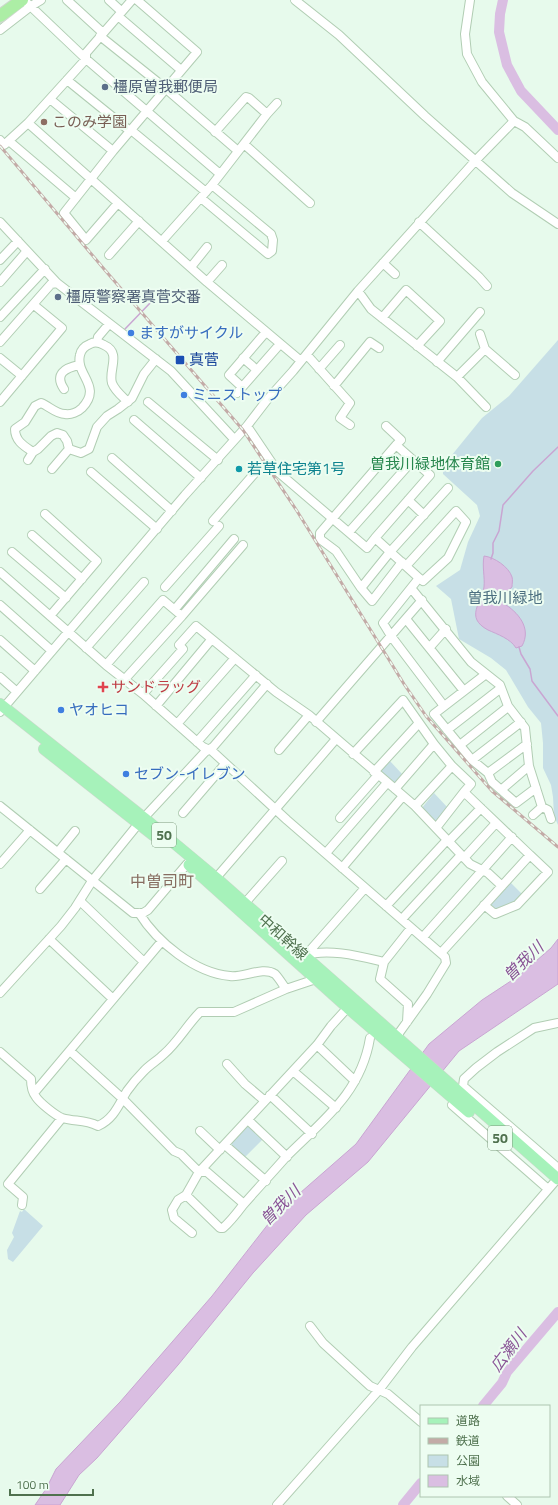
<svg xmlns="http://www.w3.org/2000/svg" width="558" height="1505" font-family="'Titillium Web','Noto Sans JP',sans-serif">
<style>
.green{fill:#c7dfe6}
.water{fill:#dabee2;stroke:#c9a5d2}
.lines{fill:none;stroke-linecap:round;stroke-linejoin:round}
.stream{stroke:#c9a5d2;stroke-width:1.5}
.river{stroke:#dabee2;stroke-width:10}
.minor-casing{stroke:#b1cdb3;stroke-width:10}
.major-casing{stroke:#ced7cd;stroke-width:12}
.highway-casing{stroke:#ced7cd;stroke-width:14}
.minor{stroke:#fff;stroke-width:8}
.major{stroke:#a6f2ba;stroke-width:11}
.highway{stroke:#aceea5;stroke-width:12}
.rail-casing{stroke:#c3aba7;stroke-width:3}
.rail{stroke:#edfdf1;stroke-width:1.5;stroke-dasharray:4.5;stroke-linecap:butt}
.service-dot{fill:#5c6f8a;stroke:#edfdf1;stroke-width:1.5}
.education-dot{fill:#8d6e63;stroke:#edfdf1;stroke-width:1.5}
.shop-dot{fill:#3f7fe0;stroke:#edfdf1;stroke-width:1.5}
.transit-dot{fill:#1a4fb4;stroke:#edfdf1;stroke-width:1.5}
.leisure-dot{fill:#2e9e5b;stroke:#edfdf1;stroke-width:1.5}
.culture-dot{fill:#0f9aa8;stroke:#edfdf1;stroke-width:1.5}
.health-dot{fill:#e0444e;stroke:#edfdf1;stroke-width:1.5}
.labels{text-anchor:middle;stroke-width:4;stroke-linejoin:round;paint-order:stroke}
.shield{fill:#edfdf1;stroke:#7e9b7f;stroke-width:1}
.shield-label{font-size:14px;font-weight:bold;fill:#4f714e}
.service-label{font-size:15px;fill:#4e5e75;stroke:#edfdf1;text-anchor:start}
.education-label{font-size:15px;fill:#785e54;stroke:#edfdf1;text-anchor:start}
.shop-label{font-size:15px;fill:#366cbe;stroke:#edfdf1;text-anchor:start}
.transit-label{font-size:15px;fill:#164399;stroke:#edfdf1;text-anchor:start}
.leisure-label{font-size:15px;fill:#27864d;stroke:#edfdf1;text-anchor:end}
.culture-label{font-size:15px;fill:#0d838f;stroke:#edfdf1;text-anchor:start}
.park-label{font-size:15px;fill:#4d7081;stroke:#edfdf1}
.health-label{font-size:15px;fill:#be3a42;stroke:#edfdf1;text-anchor:start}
.street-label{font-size:15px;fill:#4f714e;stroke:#edfdf1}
.neighbourhood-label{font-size:16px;fill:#876d61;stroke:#edfdf1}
.water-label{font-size:16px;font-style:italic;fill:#895496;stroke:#edfdf1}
</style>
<rect width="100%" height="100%" fill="#e7faec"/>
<path class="green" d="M558,340v485l-4,-9 -1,-19 -2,-12 -8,-17v-25l-2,-20 -13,-16 -22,-37 -15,-12 -32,-19 -8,-40 -15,-13 24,-16 8,-28 12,-26 -3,-11 -34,-31v-8l39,-48 27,-22z
M389,760l14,15 -6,8h-5l-14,-12z
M434,793l14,15 -12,16 -15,-15z
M510,882l13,13 -10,9 -17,6 -6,-5z
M246,1124l17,15 -18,18 -13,-11 -1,-5z
M24,1209l19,17 -30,36 -5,-3 -1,-9 7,-13 -2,-4 8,-22 2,1z"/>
<path class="water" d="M484,556c10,1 25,11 28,21 1,3 0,7 0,10l-10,9 1,7c15,9 29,25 19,43l-6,2c-5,-9 -19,-14 -28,-18 -24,-13 -6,-27 -4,-43 1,-10 -2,-20 0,-31z
M558,939v45l-99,67 -91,111 -62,53 -53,58 -75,92 -81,93 -18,17 -19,30h-25l11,-16 10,-20 64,-67 92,-106 64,-82 80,-70 73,-100 53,-44 38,-25 31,-27z"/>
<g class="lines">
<path class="stream" d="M125,329l27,-28
M491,559l2,-6v-10l6,-12 4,-26 30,-34 25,-24
M519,647l2,7 9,15 2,12 26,35"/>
<path class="river" d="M503,0l-3,14 -1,18 8,33 14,26 37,39
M483,1406l19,-23 5,-11 51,-60
M403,1505l18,-22"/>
<g class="minor-casing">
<path id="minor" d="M24,0l62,59 134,115
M67,0l36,33
M109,0l12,11
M295,0l44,35 86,81 87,77 46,31
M470,0l-5,34 2,20 15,28 32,39 11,6 33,31
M118,16l63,54
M0,30l31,-24 10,-6
M100,36l65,52 73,63
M67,80l63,51
M50,99l63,52
M28,123l179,159 94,79
M131,130l75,62
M215,132l31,-35 3,1 18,16
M0,140l4,5 24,-22 58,-64v-6l46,-53
M9,141l67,57
M244,144l66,59
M201,198l67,56 4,-3 1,-11 -2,-6 -59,-49
M118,203l-32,37 -22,-27 49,-62 84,-99 -60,-52
M0,222l57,61 114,88 63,68
M419,222l60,55 8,9
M162,241l50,-56 55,-71 10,-11
M109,255l30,-34
M0,260l18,-19
M383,263l12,11
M191,267l16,-20
M0,282l27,-31
M207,282l15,-17
M358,291l13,18 86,68 29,30
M0,317l45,-48
M382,318l24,-28 34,31 -23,25
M480,334l5,15
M0,342l51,-58 6,-1
M97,342l1,-5 11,-13
M307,355l43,48 -10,15 10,7
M0,358l22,18
M243,358l14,12
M437,362l43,-50
M319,369l21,-24
M457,377l28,-28 30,26
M334,386l36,-44 9,6
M242,387l-13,-12 37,-43
M64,389c-10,-15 1,-21 15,-24
M237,393l43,-49
M0,402l62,-74 -28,-23
M148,402l70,58
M134,420l67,58
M247,426l31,46 89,76 8,-10 44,40 -8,10 60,74 29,23 8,21 17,22 4,38 13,41
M386,426l15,14 -5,5
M69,449l12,4 8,-4 8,-22 10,-11 11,-7 14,-11 12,-24 12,-15
M33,452c-9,-6 -18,-11 -18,-23l10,-7 10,-16 6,-3c8,3 15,11 24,11 6,1 13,-2 17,-6 21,-22 -7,-33 -2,-53 1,-5 5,-9 10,-11 5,-3 9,-2 14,1 18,8 4,25 8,38 3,8 10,13 16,19
M112,458l60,53
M28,460l5,-8 5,-3 13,-13 6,-3 6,2 4,6 2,8 -17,20
M91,472l66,57
M408,500l16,15
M45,514l52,47 -47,55
M213,521l41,-47
M349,532l64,-72
M32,535l50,44
M375,538l55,-63 -34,-30 -76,88v6l16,12 25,37 11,13 30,-39
M12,552l54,46
M406,566l50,-55 10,11 -18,36 -25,23 -4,-3
M0,572l106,93 37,29 60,53 9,4 75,69 158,137 1,6 -19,31 -28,39v7
M165,587l54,-61
M361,588l29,-36 58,-64
M411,588l-28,35 8,13 53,70
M0,605l52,46
M175,609l59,-70
M406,619l58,72
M0,640l35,31
M430,647l16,-18
M86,648l58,-66
M106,665l57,-65 19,16
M486,674l-52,40 38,46 16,13 4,9 24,21 20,-15
M0,677l17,15
M125,679l57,-63 61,-71
M143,694l40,-45 -4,-4 17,-19 80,66 33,23 106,91 55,58 18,9 14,13
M156,706l55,-66
M0,712l185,-217 62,-69 20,-26 26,-29 65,-80 118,-131 38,-39
M316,722l106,-122
M177,724l58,-66
M447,730l54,-42
M197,742l59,-67
M434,744l18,22 19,18 -7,8
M460,745l48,-38
M279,750l30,-35
M353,754l50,-54 31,44 -39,45
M472,760l49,-38
M374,772l45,-49
M488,773l39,-29
M501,790l28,-24
M0,806l133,107h10l5,-3 39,-46
M415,806l37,-40
M183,813l42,-49
M533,815l9,-8 6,3 3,9
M340,818l38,-43
M436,828l28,-36 66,63 -89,98
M449,841l32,-33
M58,852l17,-21
M326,853l61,-70
M464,858l32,-35
M0,864l30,-34
M342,868l61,-72
M216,878l120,-139
M40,889l26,-30
M80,901l64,61
M245,903l37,-42
M484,905l11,9 22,-9 31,-33 -18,-17
M386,906l61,-66
M139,913c18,29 56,60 91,63 13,2 33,-10 45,-2 4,4 8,11 11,15
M402,919l59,-64
M423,937l89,-100
M49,939l64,60
M306,955l59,-67
M305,956c21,-9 58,1 79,6l27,-34
M384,962l-4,17 28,25 -1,18
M0,993l61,-67 14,-18 17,-27 47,-58 66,-71 8,-5 54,-63
M351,1004l-20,22 -14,19 -118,127 -13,23 34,33h3c8,-7 14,-15 20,-23 14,-16 29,-32 43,-48 37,-37 75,-64 84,-119
M558,1023l-24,5 -37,24 -21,16 -12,11 -1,7 95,82
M317,1045l38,36
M70,1051l53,48 51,52 7,3 18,18h8l37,32
M0,1052l31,27c0,6 1,13 5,18 4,6 19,18 26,21 14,4 22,1 36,8 16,-7 21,-22 29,-35 5,-7 10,-13 16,-19 6,-7 14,-11 21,-18 14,-12 23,-29 36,-42h34l52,-23 30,-10 3,-4
M227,1064l18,20 20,17
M293,1071l43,37
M34,1093l128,-152
M270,1095l42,39
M452,1105l96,84
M248,1120l39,37
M200,1131l20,19
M225,1145l41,36
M186,1195l-8,5 -6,10 2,8 18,15
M22,1205l1,-8 -15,-13 54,-66
M310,1326l13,17 47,43 18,8 33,28
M507,1496l10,9
M277,1505l102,-115 33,-43 146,-169"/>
</g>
<g class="major-casing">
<path id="major" d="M0,704l144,114 72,60 342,301
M44,749l109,86
M189,865l159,143 121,104"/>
</g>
<g class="highway-casing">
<path id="highway" d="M0,16l22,-16"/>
</g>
<use href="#minor" class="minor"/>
<use href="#major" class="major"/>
<use href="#highway" class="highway"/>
<g class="rail-casing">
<path id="rail" d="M0,146l104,123 139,161 54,81 107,173 22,32 66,75 66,56"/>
</g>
<use href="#rail" class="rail"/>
</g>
<g class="service-dot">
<circle cx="105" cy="87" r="4"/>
<circle cx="58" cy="297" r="4"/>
</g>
<circle class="education-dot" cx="44" cy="122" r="4"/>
<g class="shop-dot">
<circle cx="131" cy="333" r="4"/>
<circle cx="184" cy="395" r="4"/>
<circle cx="61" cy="710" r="4"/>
<circle cx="126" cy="774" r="4"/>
</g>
<rect class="transit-dot" x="175" y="355" width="10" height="10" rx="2"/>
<circle class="leisure-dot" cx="498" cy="464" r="4"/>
<circle class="culture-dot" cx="239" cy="469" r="4"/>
<path class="health-dot" d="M101 681h4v4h4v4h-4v4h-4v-4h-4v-4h4z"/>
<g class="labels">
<g class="shield">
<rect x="152" y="823" width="24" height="24" rx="3"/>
<rect x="488" y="1126" width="24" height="24" rx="3"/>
</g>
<g class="shield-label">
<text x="164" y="840">50</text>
<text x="500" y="1143">50</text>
</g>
<g class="service-label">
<text x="113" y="92">橿原曽我郵便局</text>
<text x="66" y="302">橿原警察署真菅交番</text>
</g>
<g class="education-label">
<text x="52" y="127">このみ学園</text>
</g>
<g class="shop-label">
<text x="139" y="338">ますがサイクル</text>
<text x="192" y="400">ミニストップ</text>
<text x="69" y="715">ヤオヒコ</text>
<text x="134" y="779">セブン-イレブン</text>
</g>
<g class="transit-label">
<text x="189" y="365">真菅</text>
</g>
<g class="leisure-label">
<text x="490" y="469">曽我川緑地体育館</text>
</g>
<g class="culture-label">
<text x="247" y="474">若草住宅第1号</text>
</g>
<g class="park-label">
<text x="505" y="603">曽我川緑地</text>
</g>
<g class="health-label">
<text x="111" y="692">サンドラッグ</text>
</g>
<g class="street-label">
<text transform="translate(283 937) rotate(42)" y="5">中和幹線</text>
</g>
<g class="neighbourhood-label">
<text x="162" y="887">中曽司町</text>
</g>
<g class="water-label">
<text transform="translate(523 961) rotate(-44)" y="6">曽我川</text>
<text transform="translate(280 1205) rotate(-45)" y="6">曽我川</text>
<text transform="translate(508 1350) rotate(-53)" y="6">広瀬川</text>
</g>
</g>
<rect x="420" y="1405" width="130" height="92" fill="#edfdf1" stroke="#aec5b0"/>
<rect x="428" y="1418" width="20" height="6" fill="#a6f2ba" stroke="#aec5b0"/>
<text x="456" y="1425" font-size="12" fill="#4f714e">道路</text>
<rect x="428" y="1438" width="20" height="6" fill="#c3aba7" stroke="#aec5b0"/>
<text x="456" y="1445" font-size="12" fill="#4f714e">鉄道</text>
<rect x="428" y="1455" width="20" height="12" fill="#c7dfe6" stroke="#aec5b0"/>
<text x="456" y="1465" font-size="12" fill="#4f714e">公園</text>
<rect x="428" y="1475" width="20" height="12" fill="#dabee2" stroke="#aec5b0"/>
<text x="456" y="1485" font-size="12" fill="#4f714e">水域</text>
<path d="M10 1489v6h83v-6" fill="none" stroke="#4f714e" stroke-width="2"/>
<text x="16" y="1489" font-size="12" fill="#4f714e" stroke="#edfdf1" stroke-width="3" paint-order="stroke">100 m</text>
</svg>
